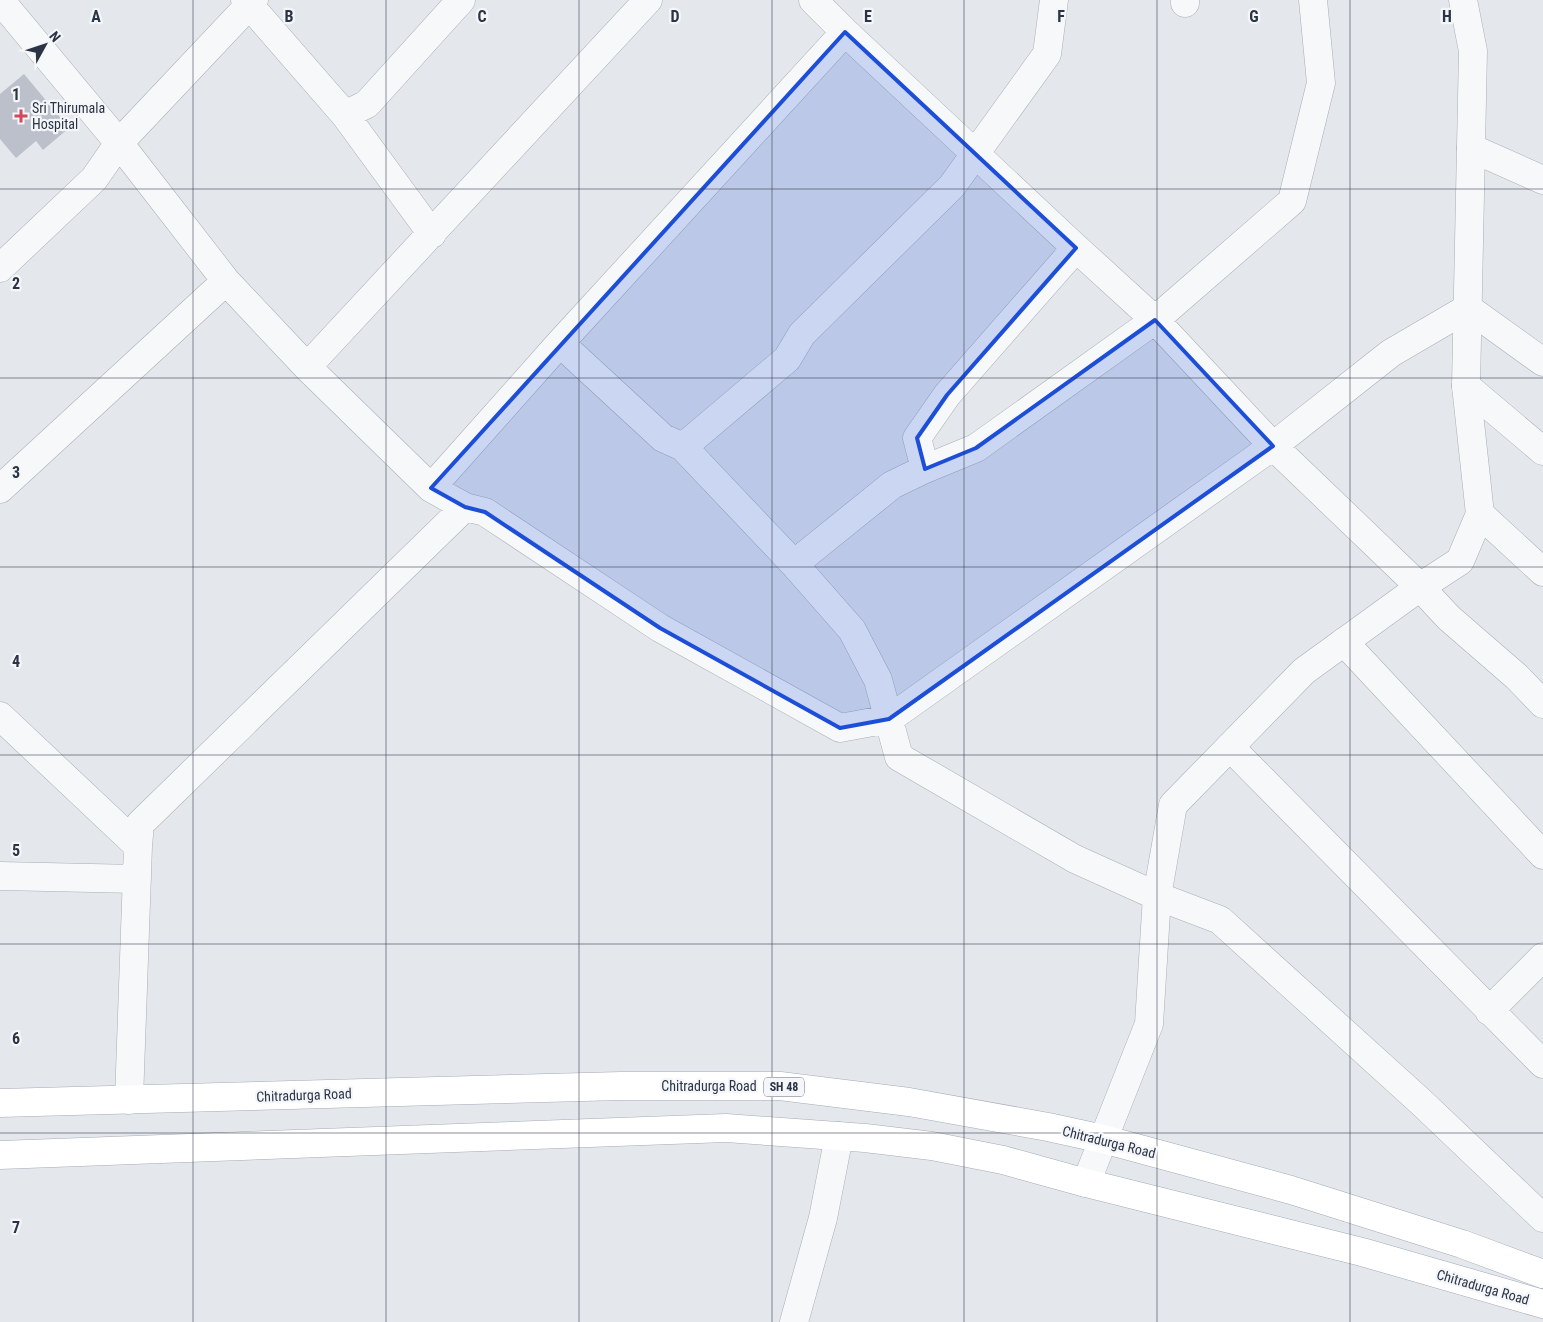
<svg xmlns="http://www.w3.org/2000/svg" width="1543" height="1322" font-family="'Roboto Condensed',sans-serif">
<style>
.building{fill:#bbc0ca}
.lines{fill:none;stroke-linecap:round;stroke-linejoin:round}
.minor-casing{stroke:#a9aeb7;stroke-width:29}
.tertiary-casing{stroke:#a9aeb7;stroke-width:29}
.primary-casing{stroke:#a3abb8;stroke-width:29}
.minor{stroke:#f7f8fa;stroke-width:28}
.tertiary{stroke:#f7f8fa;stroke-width:28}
.primary{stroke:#fff;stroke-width:28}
.marked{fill:#1d4ed8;fill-opacity:0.2;stroke:#1d4ed8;stroke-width:4;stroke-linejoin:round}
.grid{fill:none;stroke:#2b3445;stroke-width:1;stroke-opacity:0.55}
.poi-dot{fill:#d1495b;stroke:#f4f6f9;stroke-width:2}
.labels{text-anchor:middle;stroke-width:4.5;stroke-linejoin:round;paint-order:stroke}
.shield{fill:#f4f6f9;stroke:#676e7b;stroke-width:1}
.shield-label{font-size:12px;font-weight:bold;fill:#2b3445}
.poi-label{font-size:14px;fill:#2b3445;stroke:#f4f6f9;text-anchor:start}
.street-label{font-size:14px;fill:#2b3445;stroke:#f4f6f9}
.grid-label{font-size:16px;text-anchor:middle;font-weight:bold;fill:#2b3445;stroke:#f4f6f9;stroke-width:4.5;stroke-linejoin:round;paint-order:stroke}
</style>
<rect width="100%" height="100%" fill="#e4e7ec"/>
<path class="building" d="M24,74l45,54 -26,22 -7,-9 -20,17 -16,-19v-45z"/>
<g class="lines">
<g class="minor-casing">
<path id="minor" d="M0,0l119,143 107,138 81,86 124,121 34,19 20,5 175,116 180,100 49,-9 384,-273 118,-93 77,-45 75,54
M245,0l100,115 87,119
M813,0l32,32 231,216 79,72 118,126 147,141 29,31 68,59 26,27
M1185,0v3
M345,115l22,-11 94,-104
M1471,148l72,32
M0,268l94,-89 25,-36 135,-143
M560,343l103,95 20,9 111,117 98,-79 33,-16 51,-21 179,-128 137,-119 29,-118 -8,-83
M307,367l341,-367
M1466,386l77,65
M683,447l104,-88 15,-25 150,-148 95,-132 7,-54
M925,469l-8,-31 30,-43 129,-147
M431,488l129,-145 285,-311
M0,489l226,-208
M1480,514l63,58
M794,564l58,66 26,50 21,77 176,102 82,37 63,24 201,182 122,116
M1344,642l199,213
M0,716l138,130 -9,254
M1230,747l313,317
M138,846l2,-22 325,-317
M0,876l137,3
M1489,1011l54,-54
M794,1322l29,-104 16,-82"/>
</g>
<g class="tertiary-casing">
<path id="tertiary" d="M1086,1183l63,-159 8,-128 16,-91 131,-134 116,-84 40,-26 20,-47 -14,-128 7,-335 -10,-51"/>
</g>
<g class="primary-casing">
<path id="primary" d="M0,1103l621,-17h159l129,16 139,25 55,12 188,51 171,54 81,30
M0,1155l726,-27 139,10 67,8 71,14 83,23 276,69 181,52"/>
</g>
<use href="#minor" class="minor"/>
<use href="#tertiary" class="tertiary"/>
<use href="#primary" class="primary"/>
</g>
<path class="marked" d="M845,32l231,216 -129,147 -30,43 8,31 51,-21 179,-128 118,126 -384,273 -49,9 -180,-100 -175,-116 -20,-5 -34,-19z"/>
<path class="grid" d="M193,0v1322M386,0v1322M579,0v1322M772,0v1322M964,0v1322M1157,0v1322M1350,0v1322M0,189h1543M0,378h1543M0,567h1543M0,755h1543M0,944h1543M0,1133h1543"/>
<path class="poi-dot" d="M18.5 108.5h5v5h5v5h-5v5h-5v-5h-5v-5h5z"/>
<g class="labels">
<rect class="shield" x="764" y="1077.5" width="40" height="19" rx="4"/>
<g class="shield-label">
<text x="784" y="1091">SH 48</text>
</g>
<g class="poi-label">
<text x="32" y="113">Sri Thirumala<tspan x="32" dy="16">Hospital</tspan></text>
</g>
<g class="street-label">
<text x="709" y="1091">Chitradurga Road</text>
<text transform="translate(304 1095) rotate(-2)" y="5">Chitradurga Road</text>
<text transform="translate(1109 1142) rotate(14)" y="5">Chitradurga Road</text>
<text transform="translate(1483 1287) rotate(16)" y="5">Chitradurga Road</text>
</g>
</g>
<g class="grid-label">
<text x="96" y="22">A</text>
<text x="289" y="22">B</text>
<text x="482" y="22">C</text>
<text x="675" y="22">D</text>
<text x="868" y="22">E</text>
<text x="1061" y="22">F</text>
<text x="1254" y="22">G</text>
<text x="1447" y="22">H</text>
<text x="16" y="100">1</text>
<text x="16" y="289">2</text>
<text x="16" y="478">3</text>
<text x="16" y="667">4</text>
<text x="16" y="856">5</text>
<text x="16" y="1044">6</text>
<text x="16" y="1233">7</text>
</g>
<g transform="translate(45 45) rotate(50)" stroke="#f4f6f9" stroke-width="4" paint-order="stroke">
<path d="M0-4L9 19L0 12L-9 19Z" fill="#2b3445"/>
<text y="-8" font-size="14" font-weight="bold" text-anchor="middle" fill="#2b3445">N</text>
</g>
</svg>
